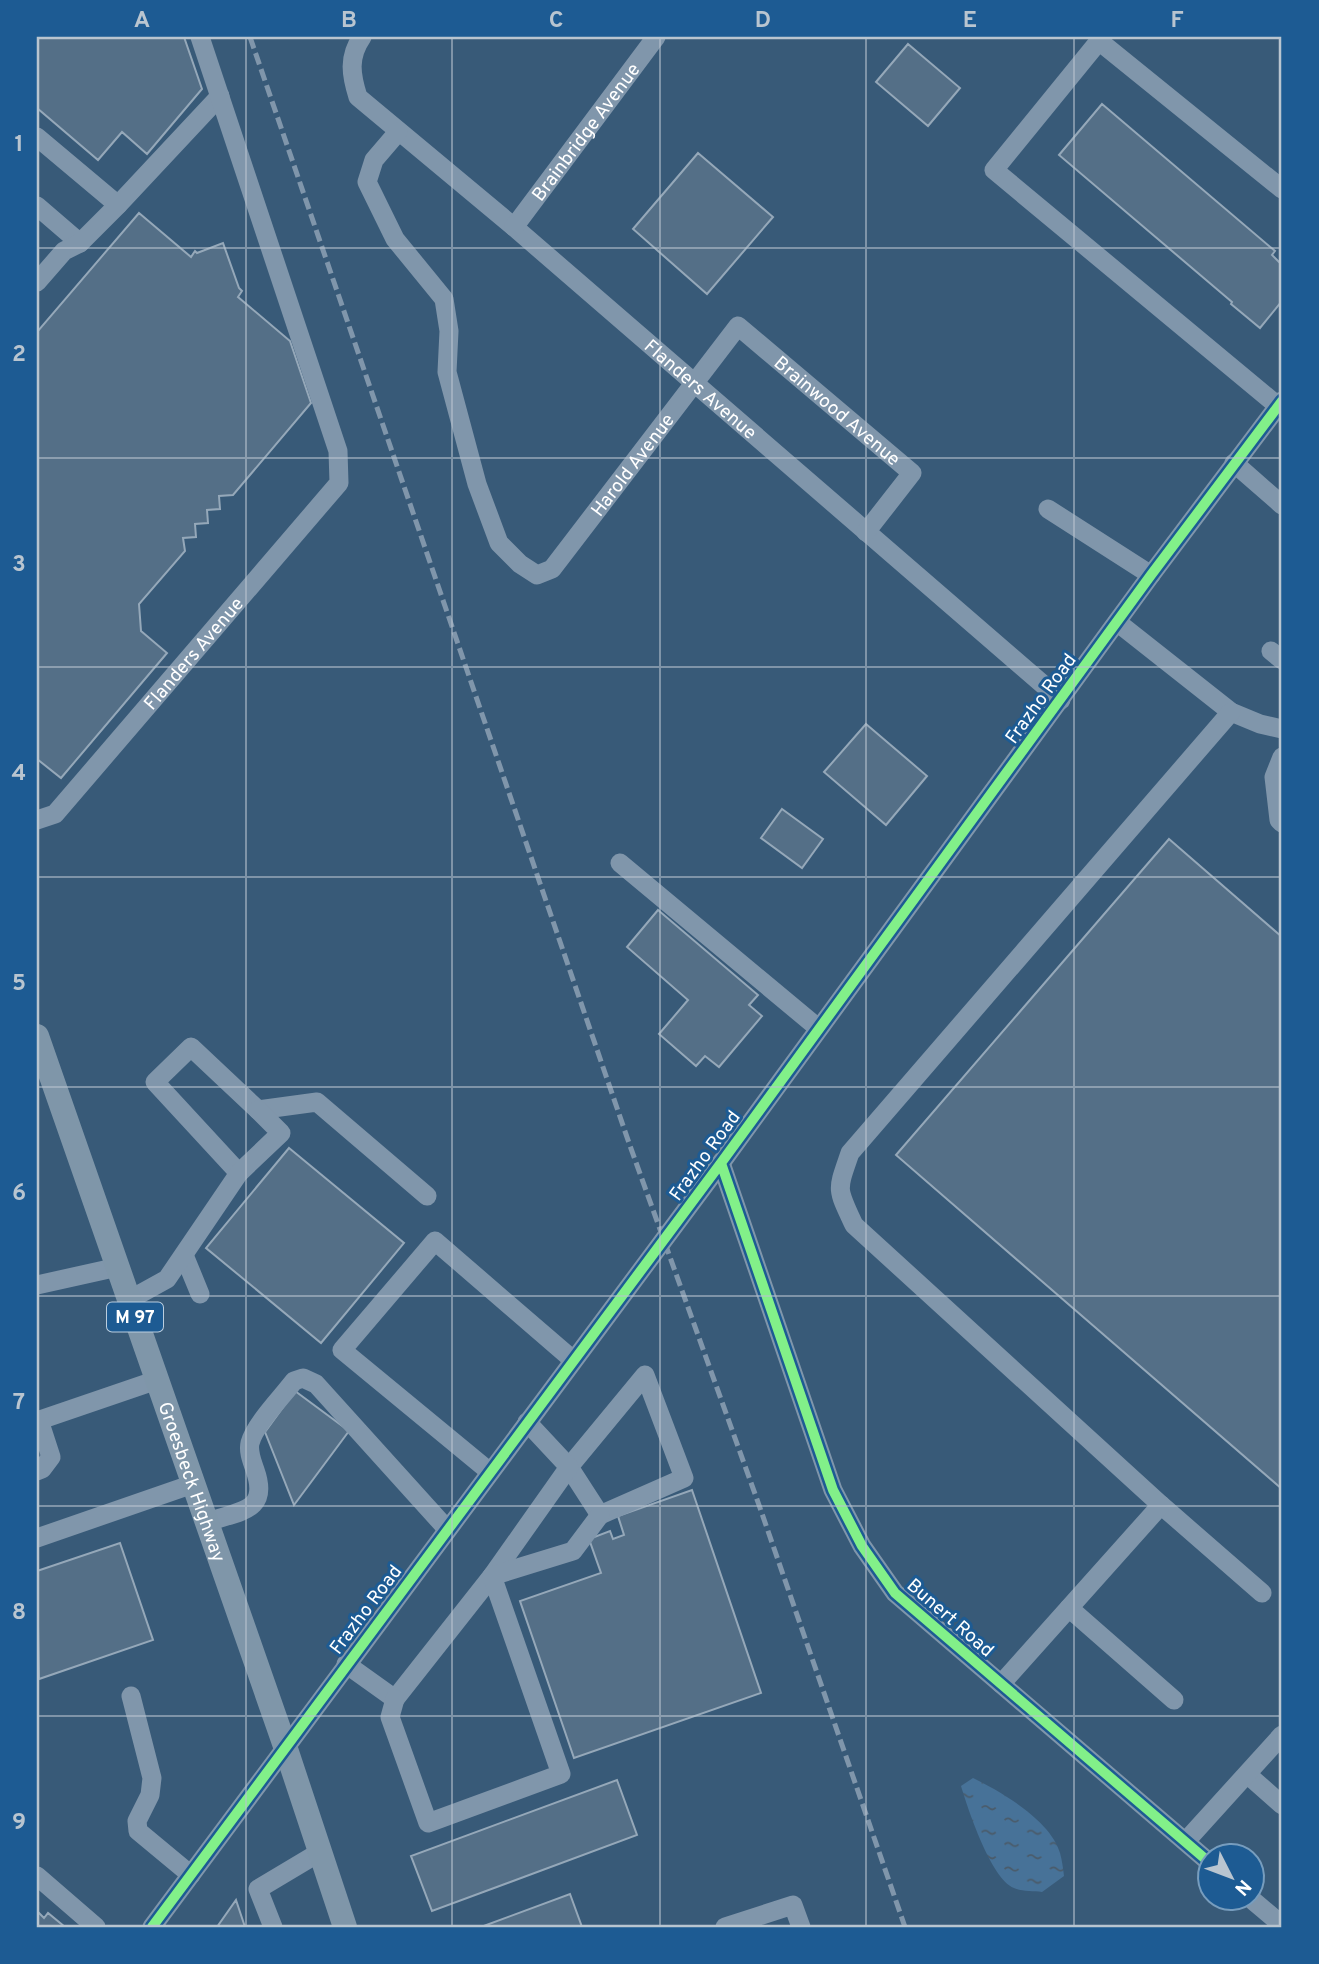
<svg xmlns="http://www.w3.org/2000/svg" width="1319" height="1964" font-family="Overpass,sans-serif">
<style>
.water{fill:url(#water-ripples)}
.building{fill:#546f87;stroke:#95a8b9;stroke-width:2}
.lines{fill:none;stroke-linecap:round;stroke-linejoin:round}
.minor{stroke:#8096ab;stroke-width:19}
.major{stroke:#7f96a9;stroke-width:24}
.rail{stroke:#8096ab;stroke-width:5;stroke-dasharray:12 5;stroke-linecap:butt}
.cycleway-casing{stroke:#1d5b93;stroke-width:15}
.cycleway{stroke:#82f089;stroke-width:10}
.grid{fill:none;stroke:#b9c5d0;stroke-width:2;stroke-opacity:0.55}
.labels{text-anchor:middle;stroke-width:6;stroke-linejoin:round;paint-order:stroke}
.shield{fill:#1d5b93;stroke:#bbcedf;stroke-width:2}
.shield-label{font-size:18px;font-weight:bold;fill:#fff}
.street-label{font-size:19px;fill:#fff;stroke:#1d5b93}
.neatline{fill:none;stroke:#b9c5d0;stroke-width:2.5}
.grid-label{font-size:23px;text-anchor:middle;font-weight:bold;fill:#b9c5d0}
</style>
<defs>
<pattern id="water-ripples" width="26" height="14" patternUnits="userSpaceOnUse" patternTransform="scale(1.75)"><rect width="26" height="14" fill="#477298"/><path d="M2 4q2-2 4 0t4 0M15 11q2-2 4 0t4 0" fill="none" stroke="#4a5b6a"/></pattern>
</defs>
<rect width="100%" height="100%" fill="#385a78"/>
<path class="water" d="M973,1778c29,14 78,43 87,75 2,7 3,15 4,23l-22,16c-8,-1 -20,0 -28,-4 -23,-9 -46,-79 -53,-102z"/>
<path class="building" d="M37,37h147l18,52 -55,65 -25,-22 -24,28 -61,-52z
M908,44l52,44 -32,38 -52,-44z
M1102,104l173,147 -3,4 10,10v36l-22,27 -29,-24 1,-2 -173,-147z
M698,153l75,64 -66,77 -74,-65z
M139,213l52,44 4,-6 2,2 26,-10 16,45 3,3 -4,6 52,44 21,62 -78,92 -14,1 1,13 -13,1 1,13 -13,1 1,13 -13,1 2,13 -46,53 2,27 26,22 -106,125 -24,-19v-427z
M866,724l61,52 -41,49 -62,-53z
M782,809l41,30 -21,29 -41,-30z
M1169,839l113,98v552l-386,-334z
M658,910l100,85 -9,10 13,11 -43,51 -14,-11 -9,10 -37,-32 29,-34 -61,-53z
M289,1148l115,95 -83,100 -115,-95z
M295,1391l54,40 -55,74 -29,-73z
M692,1490l69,203 -187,65 -54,-157 81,-28 -12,-34 21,-8 3,8 11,-4 -6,-19z
M120,1543l33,97 -114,39 -2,-108z
M617,1780l20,55 -205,76 -21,-55z
M570,1894l12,33h-101z
M236,1900l9,27h-28z
M37,1911l7,7 4,-5 17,14h-28z"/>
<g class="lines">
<g class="minor">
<path id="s1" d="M362,37c-14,20 -11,38 -4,60l156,130 547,473"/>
<path id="s2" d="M398,132l-24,28 -7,22 28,57 49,60 5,32 -2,41 30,112 22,59 21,21 17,11 15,-6 186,-243 174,147 -46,59"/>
<path d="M37,137l81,68"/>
<path d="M37,206l43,37"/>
<path id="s3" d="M514,227l142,-190"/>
<path d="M37,282l27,-31 16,-8 38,-38 102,-109"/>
<path d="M1278,406l-284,-236 105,-129 183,148"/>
<path d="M1234,463l48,42"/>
<path d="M1048,509l103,66"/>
<path d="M1117,622l114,90 29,12 22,5"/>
<path d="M1271,651l11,9"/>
<path d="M1282,757l-8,20 5,43 3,3"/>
<path id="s4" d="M37,820l18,-6 284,-331 -1,-32 -138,-414"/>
<path d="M620,863l198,165"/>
<path d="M721,1163l112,327 29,56 33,47 315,270"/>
<path d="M239,1173l-84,-91 36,-35 67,63 59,-8 110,94"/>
<path d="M184,1255l16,39"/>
<path d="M37,1285l81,-18"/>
<path d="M129,1300l38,-21 72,-106 42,-40 -23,-23"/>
<path d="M645,1375l39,103 -84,37 -31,-48z"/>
<path d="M37,1421l120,-41"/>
<path d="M37,1471l5,-2 9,-12 -12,-37"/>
<path d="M490,1472l-148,-122 93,-109 138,119"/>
<path d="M1161,1505l101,88"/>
<path d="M207,1522c32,-11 63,-10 48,-52 -3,-9 -7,-18 -5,-27 5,-19 32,-46 44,-62l9,-3 13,6 131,145"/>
<path d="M37,1538l156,-54"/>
<path d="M1069,1608l105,92"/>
<path d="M346,1664l49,35 97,-123 77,-109 -42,-45"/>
<path d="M1001,1684l160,-179 -307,-280c-18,-38 -17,-34 -4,-72l381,-441"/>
<path d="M131,1696l21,82 -2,17 -13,26 1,10 53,44"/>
<path d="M395,1699l-5,18 38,106 133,-49 -69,-198 81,-25 27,-36"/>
<path d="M1248,1775l34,30"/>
<path d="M1186,1841l96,-106"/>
<path d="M37,1876l59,51"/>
<path d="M1250,1898l32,27"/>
<path d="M152,1927l569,-764 430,-588 131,-174"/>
<path d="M273,1927l-15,-38 62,-37"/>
<path d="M725,1927l68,-22 8,22"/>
</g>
<path class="major" id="s5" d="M37,1036l248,710 60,181"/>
<path class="rail" d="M250,37l379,1106 130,362 146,422"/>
<g class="cycleway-casing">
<path id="cycleway" d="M721,1163l112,327 29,56 33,47 315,270
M152,1927l569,-764 430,-588 131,-174"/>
</g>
<use href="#cycleway" class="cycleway"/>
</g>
<path class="grid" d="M246,37v1890M452,37v1890M660,37v1890M866,37v1890M1074,37v1890M37,248h1245M37,458h1245M37,667h1245M37,877h1245M37,1087h1245M37,1296h1245M37,1506h1245M37,1716h1245"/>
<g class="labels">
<rect class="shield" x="107" y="1302.5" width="56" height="29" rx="5"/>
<g class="shield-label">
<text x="135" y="1323">M 97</text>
</g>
<g class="street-label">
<text dy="7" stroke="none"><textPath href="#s3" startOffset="119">Brainbridge Avenue</textPath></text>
<text dy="7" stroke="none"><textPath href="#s1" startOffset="513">Flanders Avenue</textPath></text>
<text dy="7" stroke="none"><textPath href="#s2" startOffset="956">Brainwood Avenue</textPath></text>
<text dy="7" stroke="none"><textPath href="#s2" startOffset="651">Harold Avenue</textPath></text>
<text dy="7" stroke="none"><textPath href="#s4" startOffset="231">Flanders Avenue</textPath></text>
<text transform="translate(1040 698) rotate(-54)" y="7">Frazho Road</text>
<text transform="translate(704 1155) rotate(-54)" y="7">Frazho Road</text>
<text dy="7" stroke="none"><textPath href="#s5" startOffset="472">Groesbeck Highway</textPath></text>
<text transform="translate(365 1609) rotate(-53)" y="7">Frazho Road</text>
<text transform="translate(951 1617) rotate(41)" y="7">Bunert Road</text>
</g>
</g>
<rect width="1319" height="1964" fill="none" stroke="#1d5b93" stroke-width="77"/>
<g transform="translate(1231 1877) rotate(132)"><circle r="33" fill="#1d5b93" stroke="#779dbe" stroke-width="2"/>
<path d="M0-5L12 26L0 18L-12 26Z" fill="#b9c5d0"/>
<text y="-10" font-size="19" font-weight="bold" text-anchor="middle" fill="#ffffff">N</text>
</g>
<rect x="38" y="38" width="1242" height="1888" class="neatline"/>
<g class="grid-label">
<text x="142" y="27">A</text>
<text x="349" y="27">B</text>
<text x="556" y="27">C</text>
<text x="763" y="27">D</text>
<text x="970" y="27">E</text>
<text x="1177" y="27">F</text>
<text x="19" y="151">1</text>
<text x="19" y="361">2</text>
<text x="19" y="571">3</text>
<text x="19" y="780">4</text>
<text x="19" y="990">5</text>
<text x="19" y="1200">6</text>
<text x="19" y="1409">7</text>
<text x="19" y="1619">8</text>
<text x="19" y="1829">9</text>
</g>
</svg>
